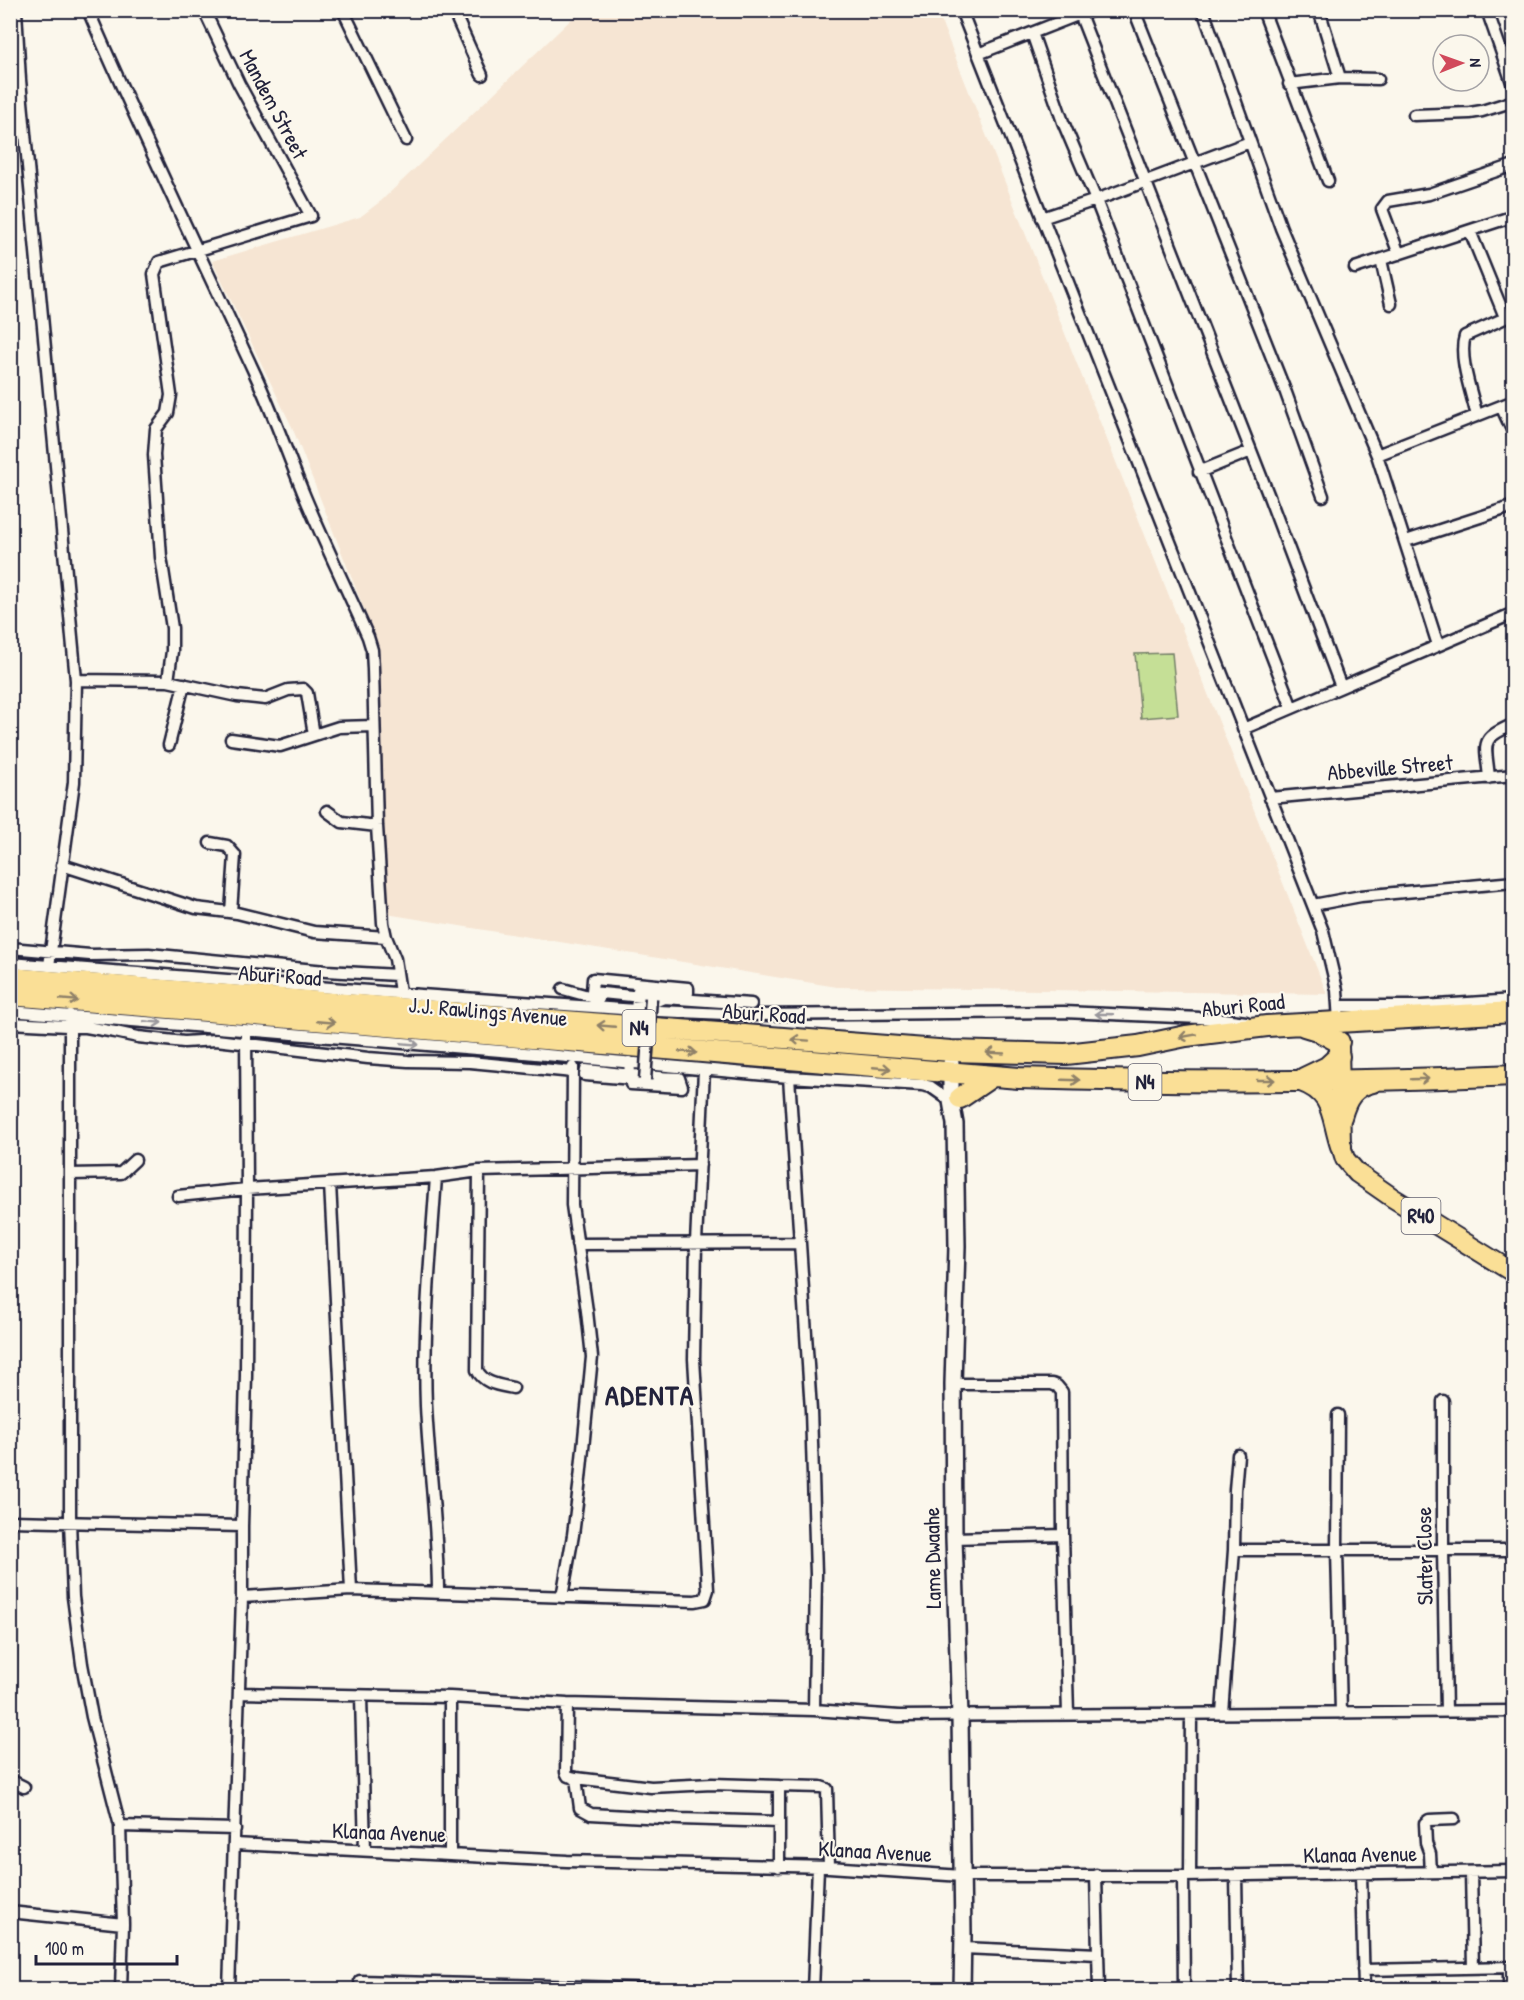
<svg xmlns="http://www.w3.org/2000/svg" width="1524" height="2000" font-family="'Patrick Hand',sans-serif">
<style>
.built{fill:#f6e5d3}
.green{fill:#c5df96;stroke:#748068;stroke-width:1.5}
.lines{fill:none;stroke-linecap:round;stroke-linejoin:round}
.street-casing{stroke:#22223b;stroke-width:15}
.secondary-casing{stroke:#22223b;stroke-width:20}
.primary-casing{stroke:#22223b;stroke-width:22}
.highway-casing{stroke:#22223b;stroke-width:24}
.street{stroke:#fbf7ec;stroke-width:10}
.secondary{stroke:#fbf7ec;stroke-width:15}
.primary{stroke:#fadf96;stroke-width:18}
.highway{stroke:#fadf96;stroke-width:20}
.street-bridge-casing{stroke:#22223b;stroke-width:15;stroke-linecap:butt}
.street-bridge{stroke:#fbf7ec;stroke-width:10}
.oneway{stroke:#8e8068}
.oneway2{stroke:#99979c}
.labels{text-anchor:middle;stroke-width:4.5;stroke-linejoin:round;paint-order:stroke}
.shield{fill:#fbf7ec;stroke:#636270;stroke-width:1.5}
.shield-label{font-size:21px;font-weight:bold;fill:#22223b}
.street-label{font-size:22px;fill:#22223b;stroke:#fbf7ec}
.district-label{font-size:28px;font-weight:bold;letter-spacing:1.5px;fill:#22223b;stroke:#fbf7ec}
</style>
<rect width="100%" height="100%" fill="#fbf7ec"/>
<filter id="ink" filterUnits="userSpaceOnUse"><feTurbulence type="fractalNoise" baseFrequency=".0167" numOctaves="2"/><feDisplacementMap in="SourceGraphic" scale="12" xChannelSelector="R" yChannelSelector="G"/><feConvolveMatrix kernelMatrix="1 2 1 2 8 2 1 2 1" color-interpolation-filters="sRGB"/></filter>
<g filter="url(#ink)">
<path class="built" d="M580,11h357l390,983 -490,-7 -457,-74 -3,-271 -85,-215 -80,-166 148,-44 21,-16z"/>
<path class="green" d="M1172,653l6,62 -37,3 -6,-64z
M11,1624h7l-1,83h-6z"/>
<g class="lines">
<g class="street-casing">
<path id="street" d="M16,10l4,70 56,600 -2,102 -25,184
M88,10c53,123 111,243 167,364 18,39 32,79 48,118 20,49 44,97 65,145l4,13 1,19 4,157 6,97 3,14 9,22 5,33
M343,10l63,130
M453,10l29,65
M961,10l362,921 14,59 2,32
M1134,10l152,383 37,103
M1203,10l78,218 96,227 61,190
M1263,10l65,171
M1319,10l21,68
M1487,10l27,78
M1080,14l188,480 73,193
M1032,33l31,89 33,78 196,508
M978,54l102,-40 14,-4
M1289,84l51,-6 38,1
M1414,115l56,-2 12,-2 32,-10
M1042,218l54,-18 154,-58
M1470,231l35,86
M1399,254l-17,-45 6,-8 41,-7 85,-29
M1381,260l10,44
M1355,268l159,-52
M1501,406l13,28
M1477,416c-5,-22 -19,-59 -12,-80l49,-22
M1377,455l137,-54
M1199,472l52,-21
M1406,541l108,-35
M76,680l92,1 69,15 28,3 23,-9 15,-1 4,4 7,42
M168,681l4,-30v-23l-11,-71 -7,-102 2,-26 12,-16 3,-18 -17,-121 5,-12 152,-46 -72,-132 -35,-74
M1243,729l271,-116
M231,739l49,7 59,-19 35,-1
M169,745l15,-61
M1489,778c-3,-36 -11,-38 25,-54
M1270,798l244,-23
M327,811l15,11 35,4
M210,843l17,3 8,9 -4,57
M62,865l134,43 41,5 77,19 72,5
M1313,905l48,-9 153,-14
M10,948l80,7 59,-1 177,17 71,4
M10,963l411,32 215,15 112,5 316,-3 159,7 23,3
M563,989l36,10
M644,1001h13l7,-3 87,6
M1338,1006h84l92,-6
M636,1010l2,-20 50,3v-5l-95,-9 -1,13 59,6
M10,1011l503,41 276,25 133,8 9,2 20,14
M70,1015v506l3,76 9,67 10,53 28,109 3,98 -2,66
M10,1023l76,4 29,5 23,5 46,5 32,-2 152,18 40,3 62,1 103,10
M629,1062l2,22 51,3 -3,-9c-31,-1 -62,-5 -93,-8l-1,5 60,5
M789,1077l22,333 5,164 -2,136
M479,1171l-2,199c7,14 22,15 36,18
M70,1174l51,-1 14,-13
M436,1177c-5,76 -13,153 -10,229 3,62 12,125 12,187
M330,1184l21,406
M178,1196l69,-7 189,-12 43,-6 221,-6
M577,1244l222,-1
M953,1384h99l5,2 5,6 1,143 5,179
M1443,1401v149l3,161
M1338,1415l-1,135 4,163
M10,1521l232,5
M954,1538l109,-3
M1234,1550h280
M242,1597l109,-7 344,11 10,-2 3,-9 -14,-231 2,-116 8,-173
M562,1597l11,-62 7,-56 12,-122 -5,-46 -15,-106 1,-138
M240,1693l210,4 117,7 247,6 85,6 615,-5
M361,1696l4,154
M450,1697v157
M567,1704l-1,68 2,4 8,2 75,9 61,-3 67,2v81
M1222,1713l12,-163 1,-60 3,-35
M576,1778l4,30 11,6 89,5 99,3
M10,1780l14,7
M779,1786l42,1 6,2 2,78
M120,1826l115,3
M235,1844l332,17 262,6 133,9h221l331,-5
M1431,1872l-1,-18 -4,-11 -1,-20 4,-3 25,-1
M1471,1872l2,96
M1361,1873l3,117
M1096,1875l3,115
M1236,1875l2,115
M1183,1876l1,114
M1190,1876l1,-162
M10,1912l113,12
M963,1948l135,6
M1509,1967v23
M1363,1970l151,-3
M360,1981l342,9
M229,1990l13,-393v-71l4,-151 1,-186 -1,-158
M813,1990l5,-123"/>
</g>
<g class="secondary-casing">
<path id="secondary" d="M951,1063v38l4,23 2,122 -4,138 1,154 6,178 3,219 -1,55"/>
</g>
<g class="primary-casing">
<path id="primary" d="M1339,1045l2,101 4,13 12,14 36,25 121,75"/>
</g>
<g class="highway-casing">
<path id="highway" d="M10,978c314,25 628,50 941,73l115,3 72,-8 48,-10 81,-10 247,-14
M10,995l1009,83c165,5 330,5 495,-3
M1304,1026l13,4 22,12
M1304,1078l23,-11 12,-11
M1301,1081c34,12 30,35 40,65
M960,1098l31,-21
M1341,1117c5,-18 12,-31 32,-35"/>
</g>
<use href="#street" class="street"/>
<use href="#secondary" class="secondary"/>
<use href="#primary" class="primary"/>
<use href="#highway" class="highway"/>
<g class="street-bridge-casing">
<path id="street-bridge" d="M645,1080l6,-82"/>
</g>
<use href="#street-bridge" class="street-bridge"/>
</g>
<defs><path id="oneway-shaft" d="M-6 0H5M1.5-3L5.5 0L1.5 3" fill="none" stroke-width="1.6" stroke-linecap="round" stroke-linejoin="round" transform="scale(1.5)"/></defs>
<g class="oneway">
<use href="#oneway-shaft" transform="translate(69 1000) rotate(5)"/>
<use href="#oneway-shaft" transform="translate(326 1022) rotate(5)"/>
<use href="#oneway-shaft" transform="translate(606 1026) rotate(-175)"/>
<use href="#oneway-shaft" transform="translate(1188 1036) rotate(170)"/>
<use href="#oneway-shaft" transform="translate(800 1040) rotate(-176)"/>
<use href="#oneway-shaft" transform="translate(688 1052) rotate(5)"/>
<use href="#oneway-shaft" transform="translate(995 1053) rotate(-177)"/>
<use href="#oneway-shaft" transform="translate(882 1068) rotate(5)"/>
<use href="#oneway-shaft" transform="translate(1420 1079) rotate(-2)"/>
<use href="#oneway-shaft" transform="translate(1071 1080) rotate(2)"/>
<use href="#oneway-shaft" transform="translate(1266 1080)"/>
</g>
<g class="oneway2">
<use href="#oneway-shaft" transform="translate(1104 1014) rotate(-178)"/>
<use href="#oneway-shaft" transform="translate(153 1022) rotate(5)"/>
<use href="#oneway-shaft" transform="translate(410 1044) rotate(5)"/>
</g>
</g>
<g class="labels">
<g class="shield">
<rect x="622.5" y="1010" width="33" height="36" rx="4.5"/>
<rect x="1128.5" y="1064" width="33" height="36" rx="4.5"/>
<rect x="1401.5" y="1198" width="39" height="36" rx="4.5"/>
</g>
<g class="shield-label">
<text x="639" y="1035">N4</text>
<text x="1145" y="1089">N4</text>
<text x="1421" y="1223">R40</text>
</g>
<g class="street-label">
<text transform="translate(274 104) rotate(62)" y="8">Mandem Street</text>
<text transform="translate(1390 767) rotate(-5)" y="8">Abbeville Street</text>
<text transform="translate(280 975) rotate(4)" y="8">Aburi Road</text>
<text transform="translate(1243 1005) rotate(-6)" y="8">Aburi Road</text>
<text transform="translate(488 1011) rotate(5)" y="8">J.J. Rawlings Avenue</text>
<text transform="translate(764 1013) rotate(4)" y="8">Aburi Road</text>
<text transform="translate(1424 1556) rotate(-91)" y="8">Slater Close</text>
<text transform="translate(932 1558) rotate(-91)" y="8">Lame Dwaahe</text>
<text transform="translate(389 1832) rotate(2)" y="8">Klanaa Avenue</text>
<text transform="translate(875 1851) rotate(3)" y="8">Klanaa Avenue</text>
<text transform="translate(1360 1854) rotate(-1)" y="8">Klanaa Avenue</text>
</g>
<g class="district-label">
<text x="650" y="1405">ADENTA</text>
</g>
</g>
<rect width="1524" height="2000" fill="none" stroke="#fbf7ec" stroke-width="36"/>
<rect x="18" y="18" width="1488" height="1964" fill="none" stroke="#22223b" stroke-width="2" filter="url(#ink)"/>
<g transform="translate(1461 63) rotate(89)"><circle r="28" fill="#fbf7ec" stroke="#a4a2a5" stroke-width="1.5"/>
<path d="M0-4.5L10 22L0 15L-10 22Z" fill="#d1495b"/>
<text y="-9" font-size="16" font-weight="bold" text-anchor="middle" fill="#22223b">N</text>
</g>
<path d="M36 1955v9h141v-9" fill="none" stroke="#22223b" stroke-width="3"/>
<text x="45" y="1955" font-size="18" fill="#22223b" stroke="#fbf7ec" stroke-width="4.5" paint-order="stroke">100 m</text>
</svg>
